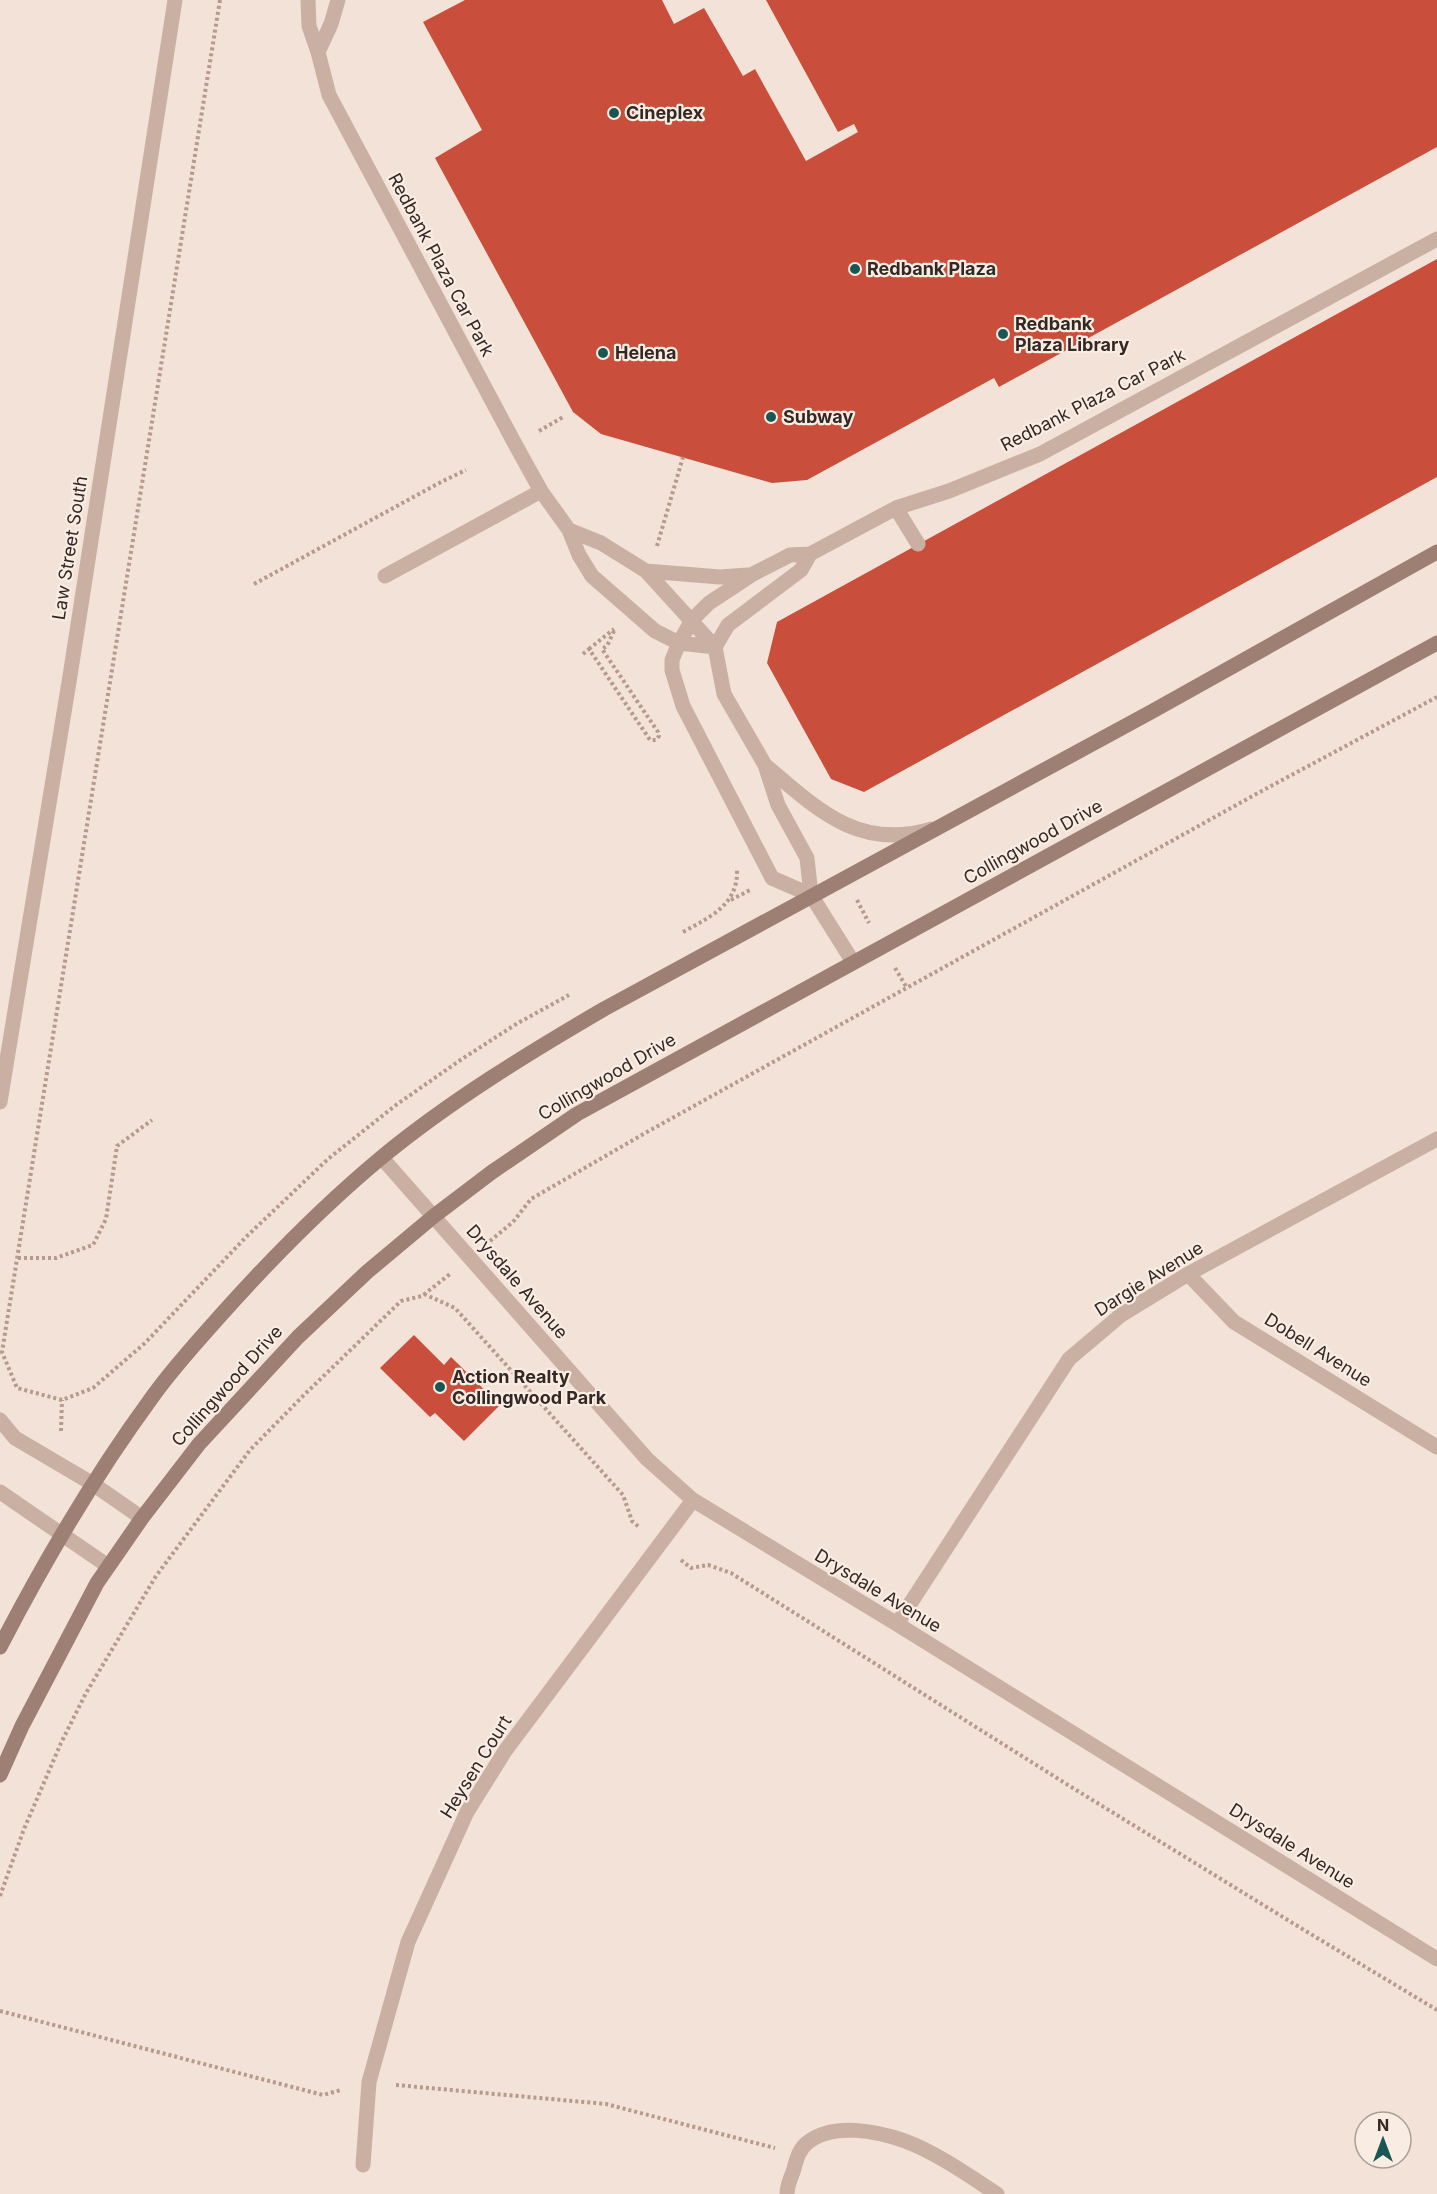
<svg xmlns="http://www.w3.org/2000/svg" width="1437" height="2194" font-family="Inter,sans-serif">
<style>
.building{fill:#ca4e3c}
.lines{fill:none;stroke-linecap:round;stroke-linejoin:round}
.path{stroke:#b69a8d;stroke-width:4;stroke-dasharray:3 3;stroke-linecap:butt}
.service{stroke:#cab0a3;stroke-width:15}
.minor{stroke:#cab0a3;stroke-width:15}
.secondary{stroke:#9d7f74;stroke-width:15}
.poi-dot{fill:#1a5754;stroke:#f9ede3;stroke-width:2}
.labels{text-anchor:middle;stroke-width:4.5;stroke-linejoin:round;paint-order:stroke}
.poi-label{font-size:18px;font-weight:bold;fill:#342825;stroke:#f9ede3;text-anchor:start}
.street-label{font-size:18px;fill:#342825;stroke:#f9ede3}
</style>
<rect width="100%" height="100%" fill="#f2e2d7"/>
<path class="building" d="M465,0h197l12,24 30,-16 39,68 12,-7 51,92 52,-29 -4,-8 -16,8 -72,-132h671v147l-438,240 -5,-9 -187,102 -35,3 -171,-49 -28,-22 -138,-254 47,-28 -59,-108z
M1437,259v218l-573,315 -33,-13 -64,-116 10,-41z
M414,1335l30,30 7,-8 49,48 -36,36 -29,-28 -5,4 -50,-49z"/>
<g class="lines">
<path class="path" d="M220,0l-218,1352 15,36 45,12 31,-12 52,-45 102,-107 81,-77 68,-54 63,-44 59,-38 51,-28
M539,431l24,-14
M657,546l26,-89
M254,584l187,-102 25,-12
M589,649l25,-20
M583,654l6,-5 61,91h6l3,-4 -1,-4 -56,-83 5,-3 7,-15
M731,900l19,-10
M857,900l12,23
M683,932c27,-15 55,-27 54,-62
M895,968l12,20
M490,1241l23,-19 18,-23 116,-67 611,-339 179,-96
M18,1258h38l37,-13 13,-26 11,-73 35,-26
M424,1294l31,14 168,187 9,26 8,7
M61,1431l1,-31
M681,1560l10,8 17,-3 23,8 337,212 236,145 133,80
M0,1896l24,-67 37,-86 25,-50 70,-117 94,-126 54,-55 97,-94 21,-5 28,-22
M0,2011l323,84 18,-5
M396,2085l210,19 169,44"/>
<path class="service" d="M308,0l1,26 9,26 11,43 186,349 26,47 28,39 10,25 13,21 63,55 24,12 36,4
M318,52l13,-28 7,-24
M896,508l22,36
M569,530l32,13 45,28 69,76 9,47 41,71 13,40 29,53 4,37 42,67
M646,571l74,6 28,-2
M385,576l156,-85
M715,647l13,-22 73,-55 9,-16
M765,765c52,44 93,86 167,64
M811,895l-39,-17 -89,-172 -11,-36v-10l7,-17 13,-23 17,-17 44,-29 37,-19 20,-1 86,-46 53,-17 91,-37 397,-215"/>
<path class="minor" d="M0,1102l70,-426 105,-676
M382,1158l265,301 46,41 204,124 540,335
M1188,1274l46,48 203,125
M0,1420l15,18 78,46 49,34
M0,1492l108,74
M897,1624l172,-265 52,-44 67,-41 249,-135
M363,2165l6,-83 39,-140 59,-130 38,-61 188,-251
M787,2194c0,-8 3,-15 6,-22 3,-10 5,-22 14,-29 25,-21 70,-12 98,-2 32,12 63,34 92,53"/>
<path class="secondary" d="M0,1647c45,-87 95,-172 153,-251 20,-28 44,-54 67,-80 50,-56 103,-110 162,-159 68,-56 145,-103 222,-148l547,-297 286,-160
M0,1775l22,-49 75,-143 45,-65 57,-74 99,-107 69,-65 67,-56 58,-44 85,-58 860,-471"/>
</g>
<g class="poi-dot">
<circle cx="614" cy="113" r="6"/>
<circle cx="855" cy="269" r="6"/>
<circle cx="1003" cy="334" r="6"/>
<circle cx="603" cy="353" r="6"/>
<circle cx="771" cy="417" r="6"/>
<circle cx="440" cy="1387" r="6"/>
</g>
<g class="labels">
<g class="poi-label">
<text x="626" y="119">Cineplex</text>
<text x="867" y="275">Redbank Plaza</text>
<text x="1015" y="330">Redbank<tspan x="1015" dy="21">Plaza Library</tspan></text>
<text x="615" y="359">Helena</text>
<text x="783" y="423">Subway</text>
<text x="452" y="1383">Action Realty<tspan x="452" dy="21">Collingwood Park</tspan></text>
</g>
<g class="street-label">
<text transform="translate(441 265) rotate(62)" y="6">Redbank Plaza Car Park</text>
<text transform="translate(1093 400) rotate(-27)" y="6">Redbank Plaza Car Park</text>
<text transform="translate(70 548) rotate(-81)" y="6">Law Street South</text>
<text transform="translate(1033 842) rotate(-29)" y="6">Collingwood Drive</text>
<text transform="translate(607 1077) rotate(-30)" y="6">Collingwood Drive</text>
<text transform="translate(1149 1279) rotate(-32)" y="6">Dargie Avenue</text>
<text transform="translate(517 1282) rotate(49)" y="6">Drysdale Avenue</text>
<text transform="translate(1318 1350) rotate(32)" y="6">Dobell Avenue</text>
<text transform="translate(227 1386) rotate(-48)" y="6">Collingwood Drive</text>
<text transform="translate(878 1591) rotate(31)" y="6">Drysdale Avenue</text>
<text transform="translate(476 1767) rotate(-58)" y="6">Heysen Court</text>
<text transform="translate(1292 1846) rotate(32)" y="6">Drysdale Avenue</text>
</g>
</g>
<g transform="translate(1383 2140)"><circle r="28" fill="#f9ede3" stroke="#aa9e97" stroke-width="1.5"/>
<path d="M0-4.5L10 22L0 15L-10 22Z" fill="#1a5754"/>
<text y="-9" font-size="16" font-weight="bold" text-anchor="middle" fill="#342825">N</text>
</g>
</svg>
